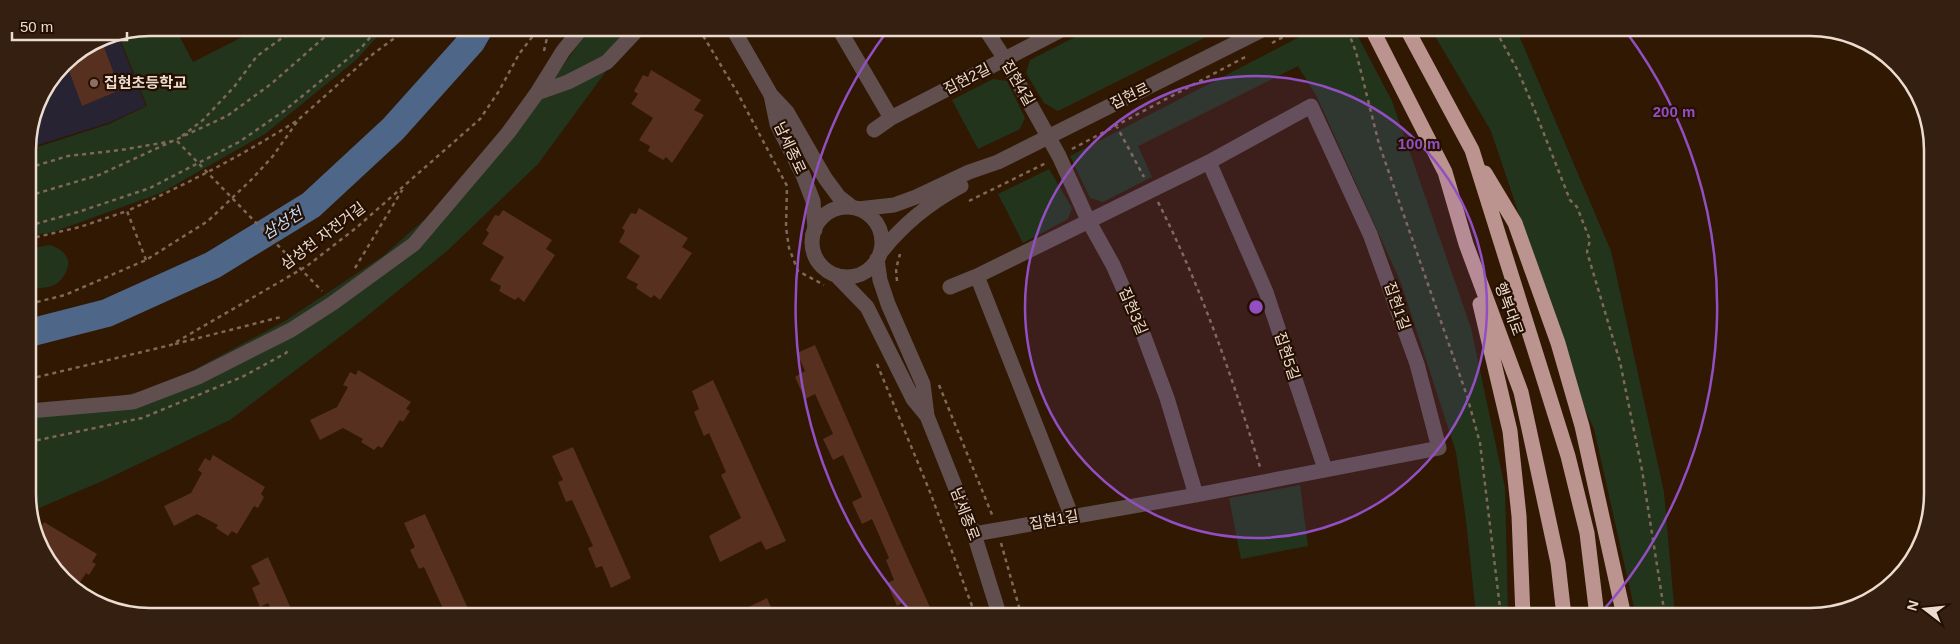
<svg xmlns="http://www.w3.org/2000/svg" width="1960" height="644" font-family="Arial,'Noto Sans KR',sans-serif">
<style>
.education{fill:#272333}
.green{fill:#23341d}
.lines{fill:none;stroke-linecap:round;stroke-linejoin:round}
.river{stroke:#4e6789;stroke-width:28}
.building{fill:#573020}
.path{stroke:#7e6958;stroke-width:2.5;stroke-dasharray:4 4;stroke-linecap:butt}
.minor{stroke:#604f4e;stroke-width:15}
.highway{stroke:#bb938f;stroke-width:15}
.ring{fill:none;stroke:#924fc2;stroke-width:2.5}
.education-dot{fill:#8d6e63;stroke:#250f00;stroke-width:2}
.labels{text-anchor:middle;stroke-width:4.5;stroke-linejoin:round;paint-order:stroke}
.street-label{font-size:15px;fill:#ecdccf;stroke:#250f00}
.poi-label{font-size:15px;font-weight:bold;fill:#ecdccf;stroke:#250f00;text-anchor:start}
.water-label{font-size:16px;font-style:italic;fill:#c0dafc;stroke:#250f00}
.rim{fill:none;stroke:#ecdccf;stroke-width:2.5}
.centre{fill:#924fc2;stroke:#250f00;stroke-width:2.5}
.ring-label{font-size:15px;text-anchor:middle;font-weight:bold;fill:#924fc2;stroke:#250f00;stroke-width:4.5;stroke-linejoin:round;paint-order:stroke}
</style>
<rect width="100%" height="100%" fill="#301803"/>
<path class="education" d="M117,34l29,72 -38,17 -80,25 9,-45 27,-40 40,-26z"/>
<path class="green" d="M151,28h24l18,34 67,-34h125l-29,32 -91,74 -104,59 -108,39 -25,4v-86l81,-26 38,-18 -29,-72z
M589,29h48l-99,135 -91,87 -85,69 -132,100 -123,59 -77,33 -1,-97 133,-28 123,-66 98,-65 111,-98 40,-51z
M1089,30h131l-162,81 -14,-8 -18,-30 4,-13z
M1313,30l42,1 37,70 79,227 34,160 3,128 -32,-1 -10,-95 -10,-68 -55,-169 -84,-186 -19,-31 -160,80 14,31 -49,25 -13,-4 -20,-42z
M1432,31h85l94,220 53,241 11,124h-39l-42,-187 -11,-24 -92,-274z
M993,79l14,2 18,37 -5,11 -42,20 -26,-49z
M1049,169l23,39 -4,11 -45,24 -25,-49z
M50,245c5,2 13,5 16,11 6,9 -2,23 -10,28 -6,4 -20,4 -27,6l-1,-41z
M1300,485l8,61 -67,13 -12,-61z"/>
<g class="lines">
<path class="river" d="M29,333l78,-20 106,-48 98,-60 82,-76 78,-87 8,-14"/>
</g>
<path class="building" d="M101,39l19,51 -38,16 -14,-38 7,-3 -3,-7z
M651,70l50,30 -7,10 10,5 -32,48 -6,-6 -3,3 -15,-9 2,-5 -11,-6 14,-22 -22,-14 7,-10 -4,-3 9,-16 5,2z
M639,208l49,30 -6,9 10,6 -32,47 -6,-5 -3,3 -15,-10 2,-4 -12,-6 14,-22 -21,-14 6,-11 -3,-3 9,-15 5,1z
M503,210l49,30 -6,9 9,6 -31,47 -6,-5 -3,3 -16,-9 2,-5 -11,-6 14,-23 -22,-13 7,-11 -3,-3 9,-15 4,1z
M815,345l83,191 35,78h-23l-6,-12 -7,4 -10,-23 7,-3 -8,-20 3,-2 -17,-39 -10,5 -10,-22 10,-5 -19,-42 -10,5 -10,-21 10,-5 -18,-40 -10,5 -10,-22 10,-6 -8,-18z
M358,370l53,32 -5,7 4,2 -7,11 -3,-2 -18,28 -4,-2 -4,4 -13,-8 2,-3 -20,-11 -23,12 -10,-20 27,-13 11,-20 -5,-2 7,-13 6,3z
M713,380l73,161 -20,9 -5,-9 -41,21 -11,-26 32,-18 -20,-43 5,-3 -17,-39 -5,3 -10,-24 5,-3 -7,-18z
M573,447l58,131 -20,10 -9,-22 -6,2 -8,-20 5,-2 -21,-46 -6,2 -8,-20 5,-2 -11,-24z
M213,455l52,32 -4,7 3,3 -6,11 -4,-2 -17,28 -5,-3 -4,5 -12,-8 2,-3 -21,-11 -23,12 -10,-20 27,-13 11,-20 -4,-3 7,-12 5,3z
M425,514l45,99h-25l-21,-46 -5,2 -9,-19 5,-3 -11,-24z
M44,522l53,32 -5,8 4,2 -7,11 -3,-2 -9,14 -19,-12 -20,-41z
M268,557l25,56h-20l-5,-10 -8,4 -8,-19 8,-4 -9,-18z
M767,598l7,16h-40z"/>
<g class="lines">
<path class="path" d="M699,29l38,63 50,94 -1,41 3,21 9,23 26,14
M1348,31l8,21 23,92 88,252 13,47 21,173
M1496,31l22,40 15,35 37,94 7,7 13,33 -3,12 33,110 22,108 23,146
M1272,43l24,-13
M544,51l5,-22
M1116,125l28,52
M182,136l21,-16 31,-33 23,-31 25,-18 18,-10
M177,141l145,150
M1072,149l175,-93
M28,168l40,-12 53,-6 52,-9
M28,196l71,-21 128,-59 44,-32 64,-56
M969,201l77,-38
M1158,202c43,85 74,174 102,265
M28,226l50,-14 72,-24 89,-46 45,-31 77,-63 17,-20
M28,239l52,-12 47,-16
M146,260l-19,-49c62,-28 114,-55 171,-91
M355,268l49,-81
M897,281l-1,-12 4,-15
M29,304l36,-9 81,-35 62,-39 43,-41 22,-24 26,-37 70,-62 39,-29
M175,344l106,-27
M877,364l53,128 45,122
M29,379l142,-34 136,-79 49,-38 124,-109 19,-28 20,-37 20,-26
M939,385l54,132
M29,442l113,-24 100,-41 44,-24 3,-4
M1001,543l20,71"/>
<path class="minor" d="M733,29l38,66 16,17 38,66 14,19 13,10
M839,29l52,89
M986,30l19,29 54,97 29,64 25,45 29,66 25,67 29,97
M537,93l26,-42 18,-22
M771,95l6,29 26,51 10,26 2,29
M874,130l17,-12 170,-88
M1209,162l57,130 59,177
M812 242a35 35 0 1 1 70 0a35 35 0 1 1-70 0Z
M858,209l36,-4 22,-8 53,-25 29,-10 264,-132
M881,252c23,-29 48,-49 80,-66
M836,275l31,32 46,92 14,17 -4,-32 -35,-80 -8,-24 -3,-21
M977,276l95,241
M950,287l27,-11 232,-114 102,-56 59,128 47,130 22,84 -243,47 -222,39
M29,411l104,-9 65,-25 93,-47 42,-27 81,-59 94,-111 29,-40 31,-11 39,-20 31,-33
M927,416l47,118 25,80"/>
<path class="highway" d="M1373,31l72,141 21,72 55,148 37,171 6,53
M1408,31l64,119 96,306 19,77 10,83
M1485,173l30,50 43,120 24,83 42,190
M1480,304l30,127 9,85 4,100"/>
</g>
<circle cx="1256" cy="307" r="231" fill="#924fc2" fill-opacity=".12"/>
<g class="ring">
<circle cx="1256" cy="307" r="231"/>
<path d="M911 612A461 461 0 0 1 888 30M1627 33A461 461 0 0 1 1599 615"/>
</g>
<circle class="education-dot" cx="94" cy="83" r="5"/>
<g class="labels">
<g class="street-label">
<text transform="translate(967 79) rotate(-27)" y="5">집현2길</text>
<text transform="translate(1018 83) rotate(60)" y="5">집현4길</text>
<text transform="translate(1130 96) rotate(-26)" y="5">집현로</text>
<text transform="translate(790 148) rotate(65)" y="5">남세종로</text>
<text transform="translate(323 236) rotate(-37)" y="5">삼성천 자전거길</text>
<text transform="translate(1397 306) rotate(71)" y="5">집현1길</text>
<text transform="translate(1509 309) rotate(70)" y="5">행복대로</text>
<text transform="translate(1133 311) rotate(67)" y="5">집현3길</text>
<text transform="translate(1287 356) rotate(72)" y="5">집현5길</text>
<text transform="translate(965 514) rotate(69)" y="5">남세종로</text>
<text transform="translate(1054 520) rotate(-10)" y="5">집현1길</text>
</g>
<g class="poi-label">
<text x="104" y="88">집현초등학교</text>
</g>
<g class="water-label">
<text transform="translate(282 223) rotate(-32)" y="6">삼성천</text>
</g>
</g>
<path d="M0 0H1960V644H0ZM150 36H1810A114 114 0 0 1 1924 150V494A114 114 0 0 1 1810 608H150A114 114 0 0 1 36 494V150A114 114 0 0 1 150 36Z" fill="#351f11" fill-rule="evenodd"/>
<path class="rim" d="M150 36H1810A114 114 0 0 1 1924 150V494A114 114 0 0 1 1810 608H150A114 114 0 0 1 36 494V150A114 114 0 0 1 150 36Z"/>
<circle cx="1256" cy="307" r="8" class="centre"/>
<g class="ring-label">
<text x="1674" y="117">200 m</text>
<text x="1419" y="149">100 m</text>
</g>
<g transform="translate(1925 609) rotate(286)" stroke="#250f00" stroke-width="4" paint-order="stroke">
<path d="M0-4L9 19L0 12L-9 19Z" fill="#ecdccf"/>
<text y="-8" font-size="14" font-weight="bold" text-anchor="middle" fill="#ecdccf">N</text>
</g>
<path d="M12 32v8h115v-8" fill="none" stroke="#ecdccf" stroke-width="2.5"/>
<text x="20" y="32" font-size="15" fill="#ecdccf" stroke="#250f00" stroke-width="4" paint-order="stroke">50 m</text>
</svg>
